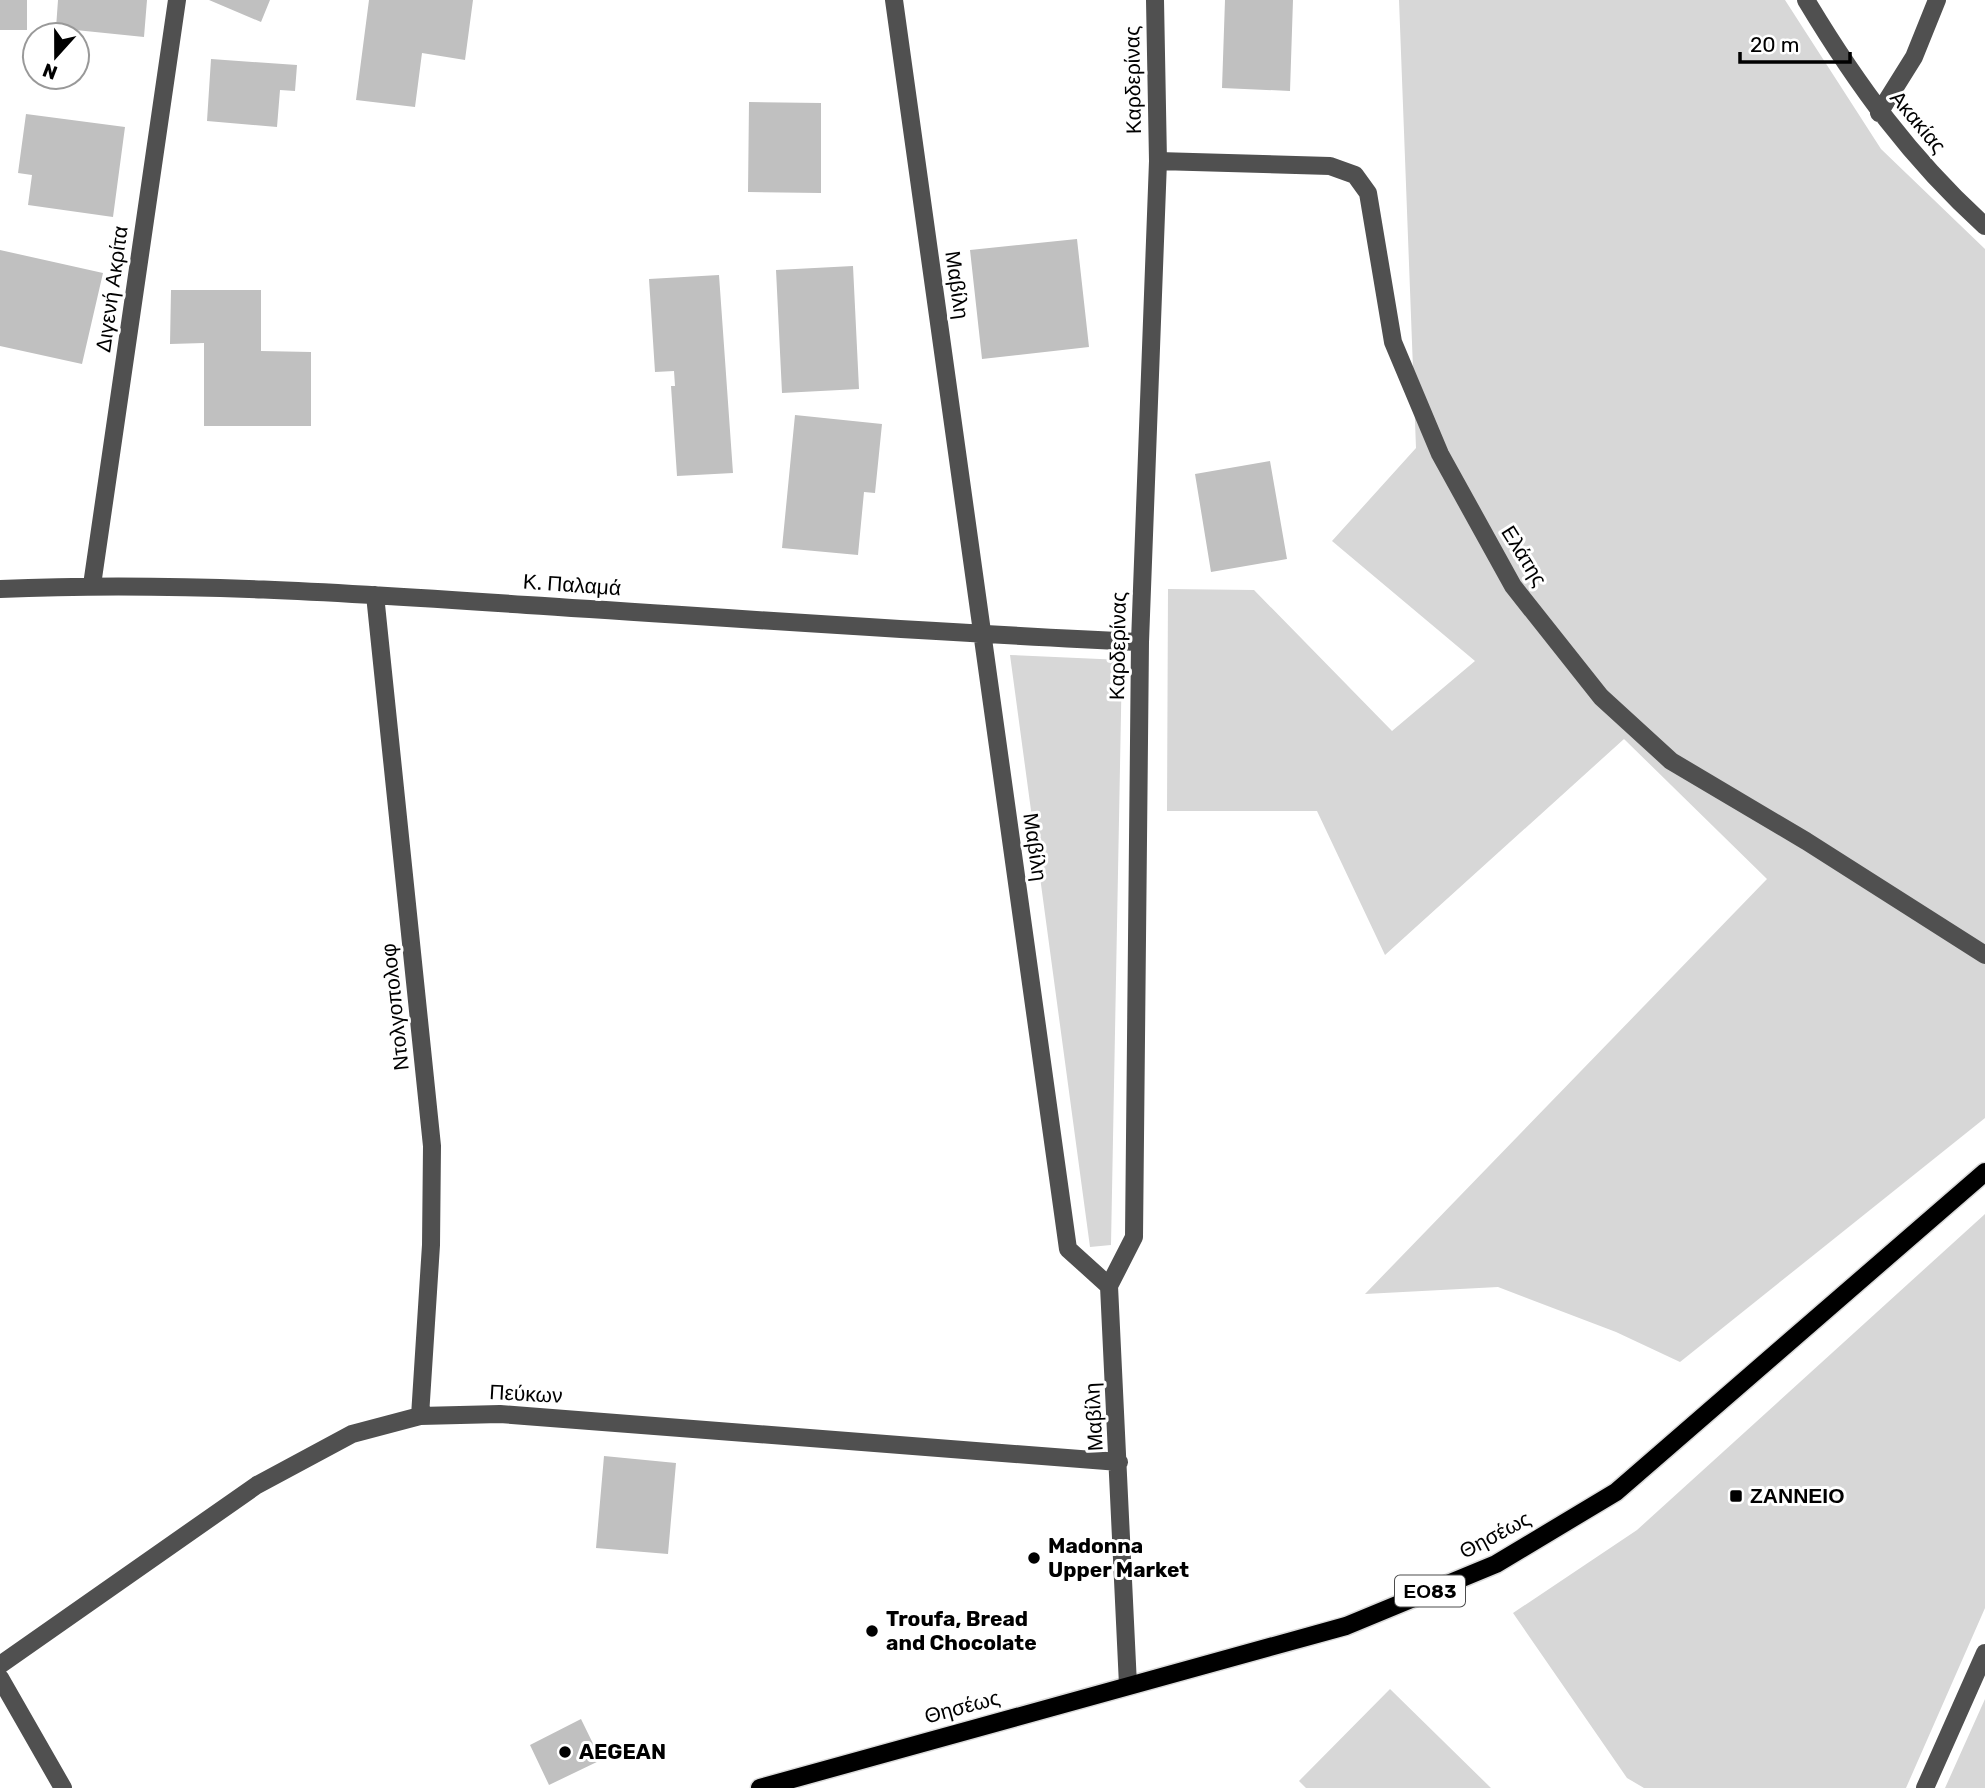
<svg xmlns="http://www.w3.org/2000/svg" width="1985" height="1788" font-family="Rubik,sans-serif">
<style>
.green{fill:#d7d7d7}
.building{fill:#c0c0c0}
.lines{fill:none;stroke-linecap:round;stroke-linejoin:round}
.major-casing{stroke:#dbdbdb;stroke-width:21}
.minor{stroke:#505050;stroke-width:18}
.major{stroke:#000;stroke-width:18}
.poi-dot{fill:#000;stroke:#fff;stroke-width:2.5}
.labels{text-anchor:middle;stroke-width:6;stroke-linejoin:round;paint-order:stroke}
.shield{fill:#fff;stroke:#4c4c4c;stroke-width:2}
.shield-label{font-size:19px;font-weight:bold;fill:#000}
.street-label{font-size:21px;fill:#000;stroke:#fff}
.poi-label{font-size:21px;font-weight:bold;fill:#000;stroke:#fff;text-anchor:start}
</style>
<rect width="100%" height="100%" fill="#fff"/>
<path class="green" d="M1399,0h386l96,149 104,100v869l-305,244 -64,-30 -118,-45 -133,7 402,-415 -143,-140 -239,216 -68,-144h-150l1,-222 86,1 138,141 83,-70 -143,-120 84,-93z
M1010,655l112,5 -11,585 -21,2z
M1985,1214v394l-79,180h-262l-17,-10 -114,-165 124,-83z
M1390,1689l101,99h-185l-7,-7z
M1985,1699v89h-40z"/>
<path class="building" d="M0,0h27v30h-27z
M58,0h89l-3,37 -88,-9z
M209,0h61l-9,22z
M369,0h104l-8,60 -43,-7 -7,54 -59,-7z
M1225,0h68l-3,91 -68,-3z
M211,59l86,6 -2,26 -15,-1 -3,37 -70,-6z
M749,102l72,1v90l-73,-1z
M26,114l99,13 -12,90 -85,-12 4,-30 -14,-2z
M1077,239l12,108 -107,12 -12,-109z
M0,250l103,23 -21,91 -82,-18z
M853,266l6,123 -77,4 -6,-123z
M719,275l14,198 -56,3 -6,-90h4l-1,-15 -19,1 -6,-93z
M171,290h90v61l50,1v74h-107v-83l-34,1z
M795,415l87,9 -7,69 -11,-1 -6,63 -76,-7z
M1270,461l17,98 -76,13 -16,-98z
M604,1456l72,7 -8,91 -72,-6z
M581,1719l20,41 -52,25 -19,-40z"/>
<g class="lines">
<g class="major-casing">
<path id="major" d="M760,1788l586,-162 150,-62 120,-72 369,-320"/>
</g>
<path class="minor" d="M894,0l174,1249 41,37 19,399
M1806,0c51,85 105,159 179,226
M1879,113l35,-56 23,-57
M1158,161l172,5 25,9 13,18 25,149 47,112 73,132 88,111 70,64 135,80 179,114
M92,585l85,-585
M0,589c175,-8 352,4 527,16 204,13 409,28 613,37
M375,595l57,551 -1,99 -11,171
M1109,1286l25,-49 6,-595 18,-481 -3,-161
M0,1665l257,-180 95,-51 68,-18 80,-2 619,48
M0,1678l63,110
M1925,1788l60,-135"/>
<use href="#major" class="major"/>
</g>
<g class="poi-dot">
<rect x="1729" y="1489" width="14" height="14" rx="3.5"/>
<circle cx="1034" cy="1558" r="7"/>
<circle cx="872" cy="1631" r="7"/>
<circle cx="565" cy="1752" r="7"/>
</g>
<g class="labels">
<rect class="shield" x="1395" y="1575.5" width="70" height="31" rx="5"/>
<g class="shield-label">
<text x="1430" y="1598">ΕΟ83</text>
</g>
<g class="street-label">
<text transform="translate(1133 80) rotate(-91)" y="7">Καρδερίνας</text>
<text transform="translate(1918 122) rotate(50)" y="7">Ακακίας</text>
<text transform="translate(957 285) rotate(82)" y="7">Μαβίλη</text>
<text transform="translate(112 289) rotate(-82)" y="7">Διγενή Ακρίτα</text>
<text transform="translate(1524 556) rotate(58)" y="7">Ελάτης</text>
<text transform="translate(572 585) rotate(4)" y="7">Κ. Παλαμά</text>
<text transform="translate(1118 646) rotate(-89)" y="7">Καρδερίνας</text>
<text transform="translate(1035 847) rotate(82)" y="7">Μαβίλη</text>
<text transform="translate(395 1007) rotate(-96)" y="7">Ντολγοπολοφ</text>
<text transform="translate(526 1394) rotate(3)" y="7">Πεύκων</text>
<text transform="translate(1094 1417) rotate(-93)" y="7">Μαβίλη</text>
<text transform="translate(1495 1535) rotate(-28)" y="7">Θησέως</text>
<text transform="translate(962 1707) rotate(-15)" y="7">Θησέως</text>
</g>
<g class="poi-label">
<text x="1750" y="1503">ΖΑΝΝΕΙΟ</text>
<text x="1048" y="1553">Madonna<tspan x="1048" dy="24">Upper Market</tspan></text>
<text x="886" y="1626">Troufa, Bread<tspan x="886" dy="24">and Chocolate</tspan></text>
<text x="579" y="1759">AEGEAN</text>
</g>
</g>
<g transform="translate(56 56) rotate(201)"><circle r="33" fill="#ffffff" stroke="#999999" stroke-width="2"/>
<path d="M0-5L12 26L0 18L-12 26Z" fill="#000000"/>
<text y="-10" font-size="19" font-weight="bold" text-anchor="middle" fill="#000000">N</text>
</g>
<path d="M1740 52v10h110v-10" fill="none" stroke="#000000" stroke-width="3.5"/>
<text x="1750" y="52" font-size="21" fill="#000000" stroke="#ffffff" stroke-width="5" paint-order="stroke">20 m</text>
</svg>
